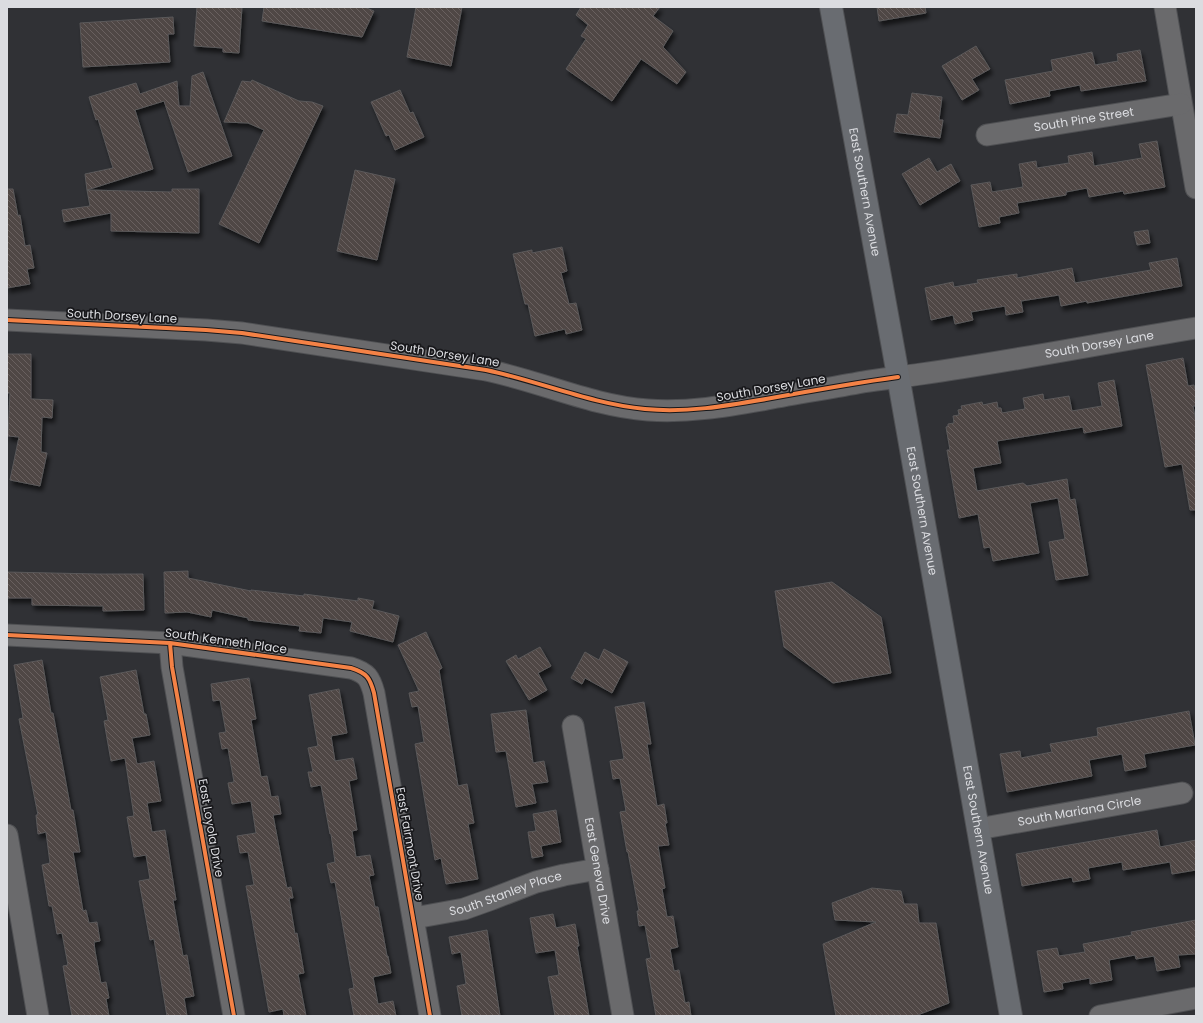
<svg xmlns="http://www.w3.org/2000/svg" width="1203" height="1023" font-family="Poppins,sans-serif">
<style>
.building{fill:url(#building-back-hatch);stroke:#5a595a;filter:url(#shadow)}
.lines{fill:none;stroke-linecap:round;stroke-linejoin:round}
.minor-casing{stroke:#4f5053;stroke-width:23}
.major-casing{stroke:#4f5053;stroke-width:24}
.minor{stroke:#6a6a6c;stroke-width:21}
.major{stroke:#696c71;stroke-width:22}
.cycleway-casing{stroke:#18181b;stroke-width:6}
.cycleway{stroke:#f48246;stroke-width:4}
.labels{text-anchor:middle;stroke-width:3.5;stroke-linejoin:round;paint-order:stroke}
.street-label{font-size:12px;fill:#dbdce0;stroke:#18181b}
</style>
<defs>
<pattern id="building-back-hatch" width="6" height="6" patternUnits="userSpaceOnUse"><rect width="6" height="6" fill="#504644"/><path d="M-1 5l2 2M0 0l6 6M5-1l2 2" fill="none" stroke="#69605f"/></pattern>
<filter id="shadow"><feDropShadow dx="2.5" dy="4.5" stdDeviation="2" flood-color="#0009"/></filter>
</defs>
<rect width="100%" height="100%" fill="#303135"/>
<path class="building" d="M197,7h45l-3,46 -16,-1v-4l-29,-2z
M264,7h100l10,4 -12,26 -100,-16z
M416,7h46l-11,59 -44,-9z
M581,7h79l-7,9 20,15 -10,16 23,25 -9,12 -36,-25 -29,42 -46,-32 20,-30 -5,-3 7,-11 -12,-10z
M877,7h48l1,6 -47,8z
M173,17l1,17h-6l2,28 -87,5 -3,-44z
M976,46l14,23 -18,10 7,11 -17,10 -20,-34z
M1140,50l6,31 -65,10 -1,-6 -31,6 1,5 -40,8 -5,-24 48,-9 -2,-11 41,-8 3,13 23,-4 -1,-7z
M203,72l29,84 -44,16 -24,-71 -29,9 18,59 -66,21 -2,-16 28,-6 -15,-49 -2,1 -7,-23 47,-14 4,11 37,-13 2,25h11l2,-30z
M252,80l47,21 13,1 11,4 -64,137 -40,-19 45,-94 -16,-7 -24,-1 18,-41 9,1z
M400,90l10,23 3,-1 11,25 -29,13 -6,-15 -3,1 -15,-34z
M912,93l30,4 -3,23h4l-3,18 -46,-6 3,-18 11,1z
M1157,141l8,46 -41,7 -1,-3 -34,6 -2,-9 -21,4v3l-49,8 2,10 -20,4 1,6 -21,4 -8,-42 19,-3 2,10 31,-5 -4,-23 17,-3 1,7 32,-5 -1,-7 24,-4 2,14 48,-8 -3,-14z
M929,158l8,14 14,-8 9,17 -40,24 -18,-31z
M355,170l40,9 -18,81 -40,-9z
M7,189h6l5,27 2,-1 5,31 5,-1 4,23 -7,1 3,15 -23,4z
M172,189h27v44l-88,-2v-18l-47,9 -2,-12 28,-4 -3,-16 85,2z
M1148,230l2,13 -13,2 -3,-13z
M562,247l5,24 -6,2 8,31 7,-1 6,27 -16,4 -1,-5 -30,7 -7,-32h-3l-12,-50 19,-4v3z
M1177,258l5,28 -95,17v-2l-26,5 -2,-11 -38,6 2,11 -17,3 -1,-9 -34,6 2,8 -18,4 -2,-9 -22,5 -6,-32 28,-6 1,5 24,-4 -1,-3 40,-6v4l55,-10 3,15 76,-13 -2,-7z
M7,354h24v45l22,1 -1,18 -10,-1 -1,35 6,1 -7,33 -30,-6 9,-43 -11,-1 2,-43h-3z
M1183,358l5,28 6,-1 2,8v13h-3l3,16v88h-6l-8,-46 -17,3 -19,-102z
M1114,380l8,46 -38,7 -1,-6 -86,14 4,22 -28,5 4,23 46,-8 4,3 40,-7 3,21 5,-1 13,76 -32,5 -7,-38 16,-3 -7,-41 -28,5 9,50 -46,8 -3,-14 -6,1 -6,-34 -19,4 -12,-68h3l-4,-23 2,-1v-2l6,-1 -1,-7 6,-1 -1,-5 4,-1 -1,-3 21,-4 1,3 14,-3 1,6h3l1,5 23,-4 -2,-11 20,-4 1,6 25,-4 3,15 30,-5 -4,-23z
M188,571v7l63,13v-1l53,6v-2l54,7v-3l16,3 -2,8 27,7 -6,26 -43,-11 2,-9 -29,-4 -2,15 -22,-2 1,-5 -52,-6v-2l-36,-8 -1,7 -24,-5 -22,1 -1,-41z
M7,572l90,2h46l1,36 -41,1v-5l-71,-1v-7h-25z
M832,582l49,35 10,56 -58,10 -49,-36 -9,-56z
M426,632l16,36 -3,2 19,116 9,-2 7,39 -6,1 10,55 -32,5 -5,-26 -6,2 -20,-116 9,-2 -6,-36 -6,1 -3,-14 10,-2 -21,-46z
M540,647l11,19 -13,7 9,17 -18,10 -23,-39 10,-6 2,4z
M604,649l24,13 -16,31 -27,-15 -3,6 -11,-6 14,-26 14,8z
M42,660l9,53h2l18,97h2l7,42h-7l10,59 3,-1 3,13 8,-1 3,19 -6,1 1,9 6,32 5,-1 3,16 -3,1 3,17h-37l-9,-50 5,-1 -6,-32 -5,1 -5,-28h-3l-7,-41 8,-2 -4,-31 -8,2 -2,-19h2l-19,-96 4,-1 -9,-53z
M136,670l8,44h2l4,21 -18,3 5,26 17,-3 7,40 -14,2 5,29 13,-2 11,70h-3l10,56 4,-1 7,41 -10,2 3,18h-20l-13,-77 -4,1 -11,-59 11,-2 -4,-24 -12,2 -7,-40 7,-1 -9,-58 -14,3 -7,-40 4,-1 -8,-43z
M249,678l7,41 -5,1 10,57 6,-1 4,21 7,-1 3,18 -8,1 12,64 2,9 4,-1 2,11h-4l6,36 2,-1 7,40 -6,1 8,42h-22l-1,-7 -14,3 -23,-126 8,-1 -6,-33 -8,1 -3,-17 19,-3 -5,-32 -19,3 -4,-21 6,-1 -6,-34 -6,1 -3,-16 7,-1 -6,-32 -7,1 -2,-17z
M339,689l8,44 -16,3 4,25 18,-3 4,21 -8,2 8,49 -5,1 4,26 14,-2 4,20 -5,1 6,31h3l9,49h1l3,17 -18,4 5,27 15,-3 3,15h-42l-5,-27 5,-1 -19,-106 -4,1 -4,-19 8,-2 -4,-28h-1l-9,-49 -10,2 -3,-15h5l-5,-24 10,-2 -9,-51z
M644,702l7,42h-4l10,62 7,-2 3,19h-2l4,22 -11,1 7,42 -3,1 5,28 6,-1 5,31 -8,2 4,22 5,-1 6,33 4,-1 2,14h-35l-10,-57 5,-1 -6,-33 -6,1 -2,-15h2l-11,-59h-1l-7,-40 6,-1 -6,-33 -7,1 -3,-18 14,-2 -9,-52z
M526,710l7,53 11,-2 4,21 -16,2 4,19 -20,4 -10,-56 -10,1 -5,-38z
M1189,711l6,34 -51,9 2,13 -21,4 -3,-17 -33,6 3,16 -85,16 -7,-38 20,-3 1,7 31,-6 -2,-8 48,-8 -1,-8z
M556,810l5,32 -20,4 2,10 -11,2 -4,-26 8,-1 -3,-17z
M1157,830l3,17 36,-7v30l-24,4 -2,-12 -47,8 -1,-8 -34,6 2,11 -17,3 -1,-5 -50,9 -6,-32z
M872,888l29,3 3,13h13l2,19h17l13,80 -34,13h-79l-13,-72 53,-22 -41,-2 -3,-17z
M553,914l3,14 19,-4 4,22h-2l12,70h-34l-7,-39 11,-2 -4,-25 -19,3 -6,-35z
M1196,920v34l-18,1 2,12 -23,4 -3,-15 -18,3 -1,-4 -26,5 3,20 -22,4v-6l-28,5 1,6 -19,3 -7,-41 20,-3 2,8 26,-4 -2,-8 49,-9 -1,-3z
M487,930l13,86h-38l-5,-30 9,-2 -5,-32 -9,2 -3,-17z"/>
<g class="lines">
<g class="minor-casing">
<g id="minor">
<path d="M1165,7l31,181"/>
<path id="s1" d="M987,135l194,-31"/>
<path id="s2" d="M7,320l199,10 36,3 244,37c54,11 106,36 162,40 40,3 79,-4 119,-11 32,-6 64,-11 96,-17 19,-3 38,-5 58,-8 92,-13 183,-31 275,-46"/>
<path d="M7,635l163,8 181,25c16,5 19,10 23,25l56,323"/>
<path d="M170,643l2,24 62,349"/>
<path id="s3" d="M573,726l50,290"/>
<path id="s4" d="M978,829l204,-36"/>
<path d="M7,835l31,181"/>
<path id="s5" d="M414,918l50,-9 28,-10 44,-17 28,-7 34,-6"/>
<path d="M1100,1016l96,-18"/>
</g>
</g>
<g class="major-casing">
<g id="major">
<path id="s6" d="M831,7l63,346 117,663"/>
</g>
</g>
<use href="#minor" class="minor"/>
<use href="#major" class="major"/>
<g class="cycleway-casing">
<path id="cycleway" d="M7,320l199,10 36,3 244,37c53,11 105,34 159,39 41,4 81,-3 121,-10 44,-8 88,-16 132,-22
M7,635l163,8 181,25c16,5 19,10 23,25l56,323
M170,643l2,24 62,349"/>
</g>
<use href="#cycleway" class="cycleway"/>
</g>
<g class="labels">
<g class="street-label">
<text dy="4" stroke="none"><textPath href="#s1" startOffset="98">South Pine Street</textPath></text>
<text dy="4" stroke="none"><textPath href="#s6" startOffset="188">East Southern Avenue</textPath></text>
<text transform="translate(122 316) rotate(3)" y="4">South Dorsey Lane</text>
<text dy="4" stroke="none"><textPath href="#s2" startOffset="1106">South Dorsey Lane</textPath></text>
<text transform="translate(445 354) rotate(9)" y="4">South Dorsey Lane</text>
<text transform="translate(771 388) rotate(-10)" y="4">South Dorsey Lane</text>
<text dy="4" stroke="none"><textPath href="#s6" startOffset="512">East Southern Avenue</textPath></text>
<text transform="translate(226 641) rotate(8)" y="4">South Kenneth Place</text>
<text dy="4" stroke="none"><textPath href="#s4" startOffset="103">South Mariana Circle</textPath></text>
<text transform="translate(211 828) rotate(80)" y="4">East Loyola Drive</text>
<text dy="4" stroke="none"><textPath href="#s6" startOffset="836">East Southern Avenue</textPath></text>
<text transform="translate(410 844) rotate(80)" y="4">East Fairmont Drive</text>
<text dy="4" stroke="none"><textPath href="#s3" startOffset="147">East Geneva Drive</textPath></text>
<text dy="4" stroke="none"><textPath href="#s5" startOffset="95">South Stanley Place</textPath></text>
</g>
</g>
<rect width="1203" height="1023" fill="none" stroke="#dbdce0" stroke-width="16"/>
</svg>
